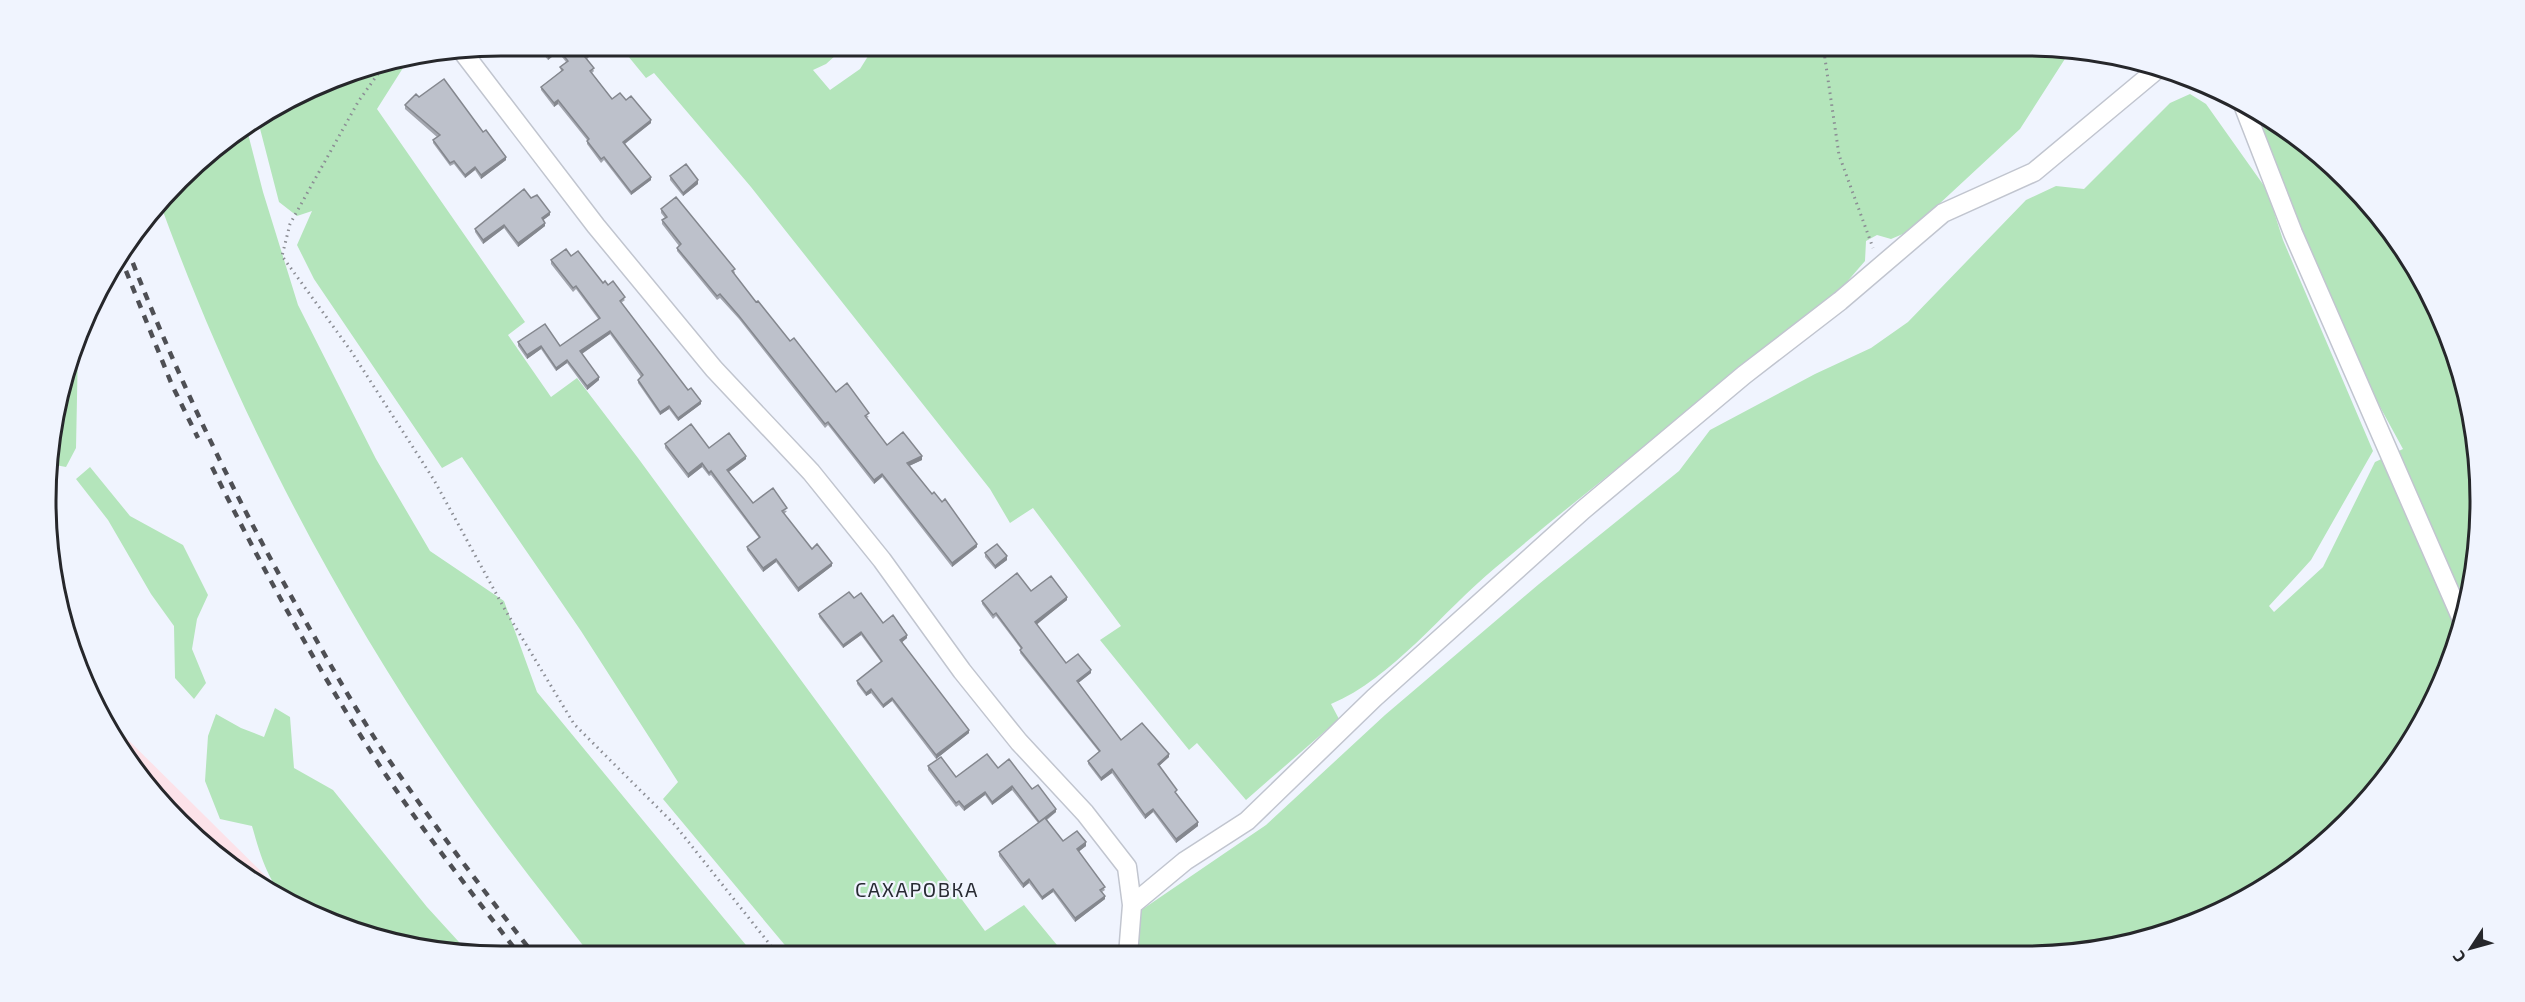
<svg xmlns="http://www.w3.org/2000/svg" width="2525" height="1002" font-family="'Exo 2',sans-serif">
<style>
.industrial{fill:#fce2e9}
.green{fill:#b4e5bb}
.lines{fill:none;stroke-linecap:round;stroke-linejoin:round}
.street-casing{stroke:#c1c5cf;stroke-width:21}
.path{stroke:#8b8d94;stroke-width:3;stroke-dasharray:1.5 4.5;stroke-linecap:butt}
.street{stroke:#fff;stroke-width:18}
.rail{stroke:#4e4f54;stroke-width:4.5;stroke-dasharray:8 8;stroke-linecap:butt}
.wall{fill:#a3a6af}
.shaded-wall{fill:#84878e}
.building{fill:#bdc1cb;stroke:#84878e;stroke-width:1.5}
.labels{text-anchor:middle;stroke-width:4.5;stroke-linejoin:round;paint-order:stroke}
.quarter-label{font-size:20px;letter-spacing:1.5px;fill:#282b33;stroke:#f0f4fe}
.rim{fill:none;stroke:#26272b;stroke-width:3}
</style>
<rect width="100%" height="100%" fill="#f0f4fe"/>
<path class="industrial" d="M98,710l203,201 -77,-48 -102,-109z"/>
<path class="green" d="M619,45h228l-21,19 -13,6 17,20 30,-21 15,-24h1149l46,6 -50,78 -110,102 -19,8 -14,-4 -11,6 -1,20 -26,30c-114,93 -231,182 -344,277 -51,42 -103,111 -164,136l8,15 -93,81 -49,-57 -8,7 -89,-110 21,-14 -88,-118 -23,15 -20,-34 -239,-302 -97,-114 -8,5z
M408,60l-31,49 148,213 -17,13 43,62 26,-19 61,80 347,473 39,-26 42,51h-272l-131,-157 15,-17 -97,-151 -119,-174 -20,11 -128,-189 -17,-34 15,-34 -15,5 -18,-14 -22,-85 16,-11 81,-37z
M2190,94l16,10 61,86 16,50 90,211 -62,109 -42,46 5,6 49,-45 52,-105 28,-13 -24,-44 -97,-213 -29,-83 49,30 65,62 52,72 37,82 20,87 3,89 -15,88 -61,135 -78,90 -100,66 -141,43 -948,2 1,-42 129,-88 119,-110 154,-131 140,-113 31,-41 105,-56 56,-26 37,-26 118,-122 30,-14 28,3 86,-86z
M246,126l17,66 35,113 78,154 54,92 74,50 33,91 218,264 -163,1c-40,-52 -81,-103 -118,-155 -130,-184 -236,-385 -313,-596l40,-48z
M76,340l2,7 -2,101 -10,19 -16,-3c-1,-35 11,-92 26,-124z
M90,467l40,49 53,29 25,50 -11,24 -5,30 14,34 -12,16 -19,-21 -1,-52 -23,-32 -43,-74 -32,-41z
M275,708l15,9 4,51 39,22 94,117 42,46 -86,-12 -83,-31c-30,-18 -39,-53 -48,-84l-32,-7 -15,-38 3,-45 8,-22 25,14 23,9z"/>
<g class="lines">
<g class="street-casing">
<path id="street" d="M462,51l134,175 118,143 97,103 71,88 80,111 57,71 66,71 42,54 5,38
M2242,102l51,131 170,389
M1128,955l4,-50 53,-44 62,-40 127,-123 209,-188 161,-135 96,-74 103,-88 91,-41 126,-105"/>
</g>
<path class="path" d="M1823,45l16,110 34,93
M385,64l-27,38 -68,122 -8,32 69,95 83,129 70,128 70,116 101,101 104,131"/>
<use href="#street" class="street"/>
<path class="rail" d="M127,248c52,134 114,263 187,388 24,42 48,84 75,124 47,68 96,133 147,197
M120,256l52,129 26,53
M212,467c51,103 106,203 168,299 43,66 93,128 141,191"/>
</g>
<path class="wall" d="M508,45h20l-12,10z
M539,45h44l6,12 -2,2 7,12 -2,2 20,26 14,1 25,23 -26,21 26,36 -20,15 -27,-35 -3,3 -14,-19v-4l-29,-36 -4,3 -13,-17v-3l20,-16 -1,-4 6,-5 -8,-10 -10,8 -9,-11z
M405,105l78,27 23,28 -25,19 -6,-9 -10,8 -11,-14 -4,2 -17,-23v-3l4,-3 -32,-28z
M670,176l28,8 -15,12 -13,-16z
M531,198l19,17 -7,5 2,6 -27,21 -14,-19 -21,16 -8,-12v-3z
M661,209l74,63 -1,2 22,28 34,39 46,51 33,25 -3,1 21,27 35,15 -13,6 23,28 45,53 -25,20 -70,-90 -8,7 -46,-59 -3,3 -86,-109 -19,-21 -3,2 -40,-49v-3l2,-2 -17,-22v-4l3,-2 -4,-5z
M571,256l32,27 5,2 17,15 -4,3 67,87 13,14 -23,17 -9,-12 -9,6 -22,-32v-3l3,-3 -31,-43 -28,20 17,26 -12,10 -20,-27 -11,8 -15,-22 -14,10 -9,-13v-4l42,4 39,-26 -23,-31 -3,3 -22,-28v-4z
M665,444l44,4 37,11 -17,13 24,31 34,8 -3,3 28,35 20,17 -34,26 -22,-30 -13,10 -16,-22v-3l12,-9 -48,-63 -2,1 -7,-9 -14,11 -23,-30z
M985,553l22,7 -12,9 -10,-12z
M1031,591l36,9 -31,24 30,39 25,10 -13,10 43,57 48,17 -10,9 17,28 22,32 -22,17 -23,-31 -8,7 -33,-46 -11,8 -13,-17v-3l11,-9 -79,-99 1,-4 -25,-33 -3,3 -11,-15v-3z
M854,598l29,25 24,15 -5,4 67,91 -33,26 -44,-58 -9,7 -12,-15 -5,3 -9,-12v-3l24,-19 -20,-27 -18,13 -24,-31v-3z
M928,766l28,11 42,-9 34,21 24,23 -9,8 16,21 23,5 -8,6 27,38 -3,2 3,7 -30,23 -22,-30 -11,8 -13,-17 -6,5 -24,-32v-4l39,-29 -26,-33 -20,15 -7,-10 -21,16 -5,-6 -3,2 -28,-37z"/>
<path class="shaded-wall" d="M524,45h4l-12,10v-3z
M558,48v4l-10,8v-4z
M558,100v4l-4,3v-4z
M651,120v3l-28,22v-3z
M506,157v3l-25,19v-4z
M475,167v3l-10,8v-3z
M651,177v3l-20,15v-3z
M698,180v4l-15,12v-3z
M550,212v3l-8,6v-3z
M545,223v3l-27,21v-4z
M504,225v3l-21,16v-4z
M610,331v3l-30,21v-4z
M541,346v3l-14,10v-4z
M567,360v3l-11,8v-3z
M599,377v3l-12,10v-4z
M701,401v3l-23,17v-3z
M669,406v3l-9,6v-3z
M746,456v3l-19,14v-3z
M922,456v4l-15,7v-4z
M702,463v4l-14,11v-4z
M882,474v3l-8,7v-4z
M977,544v3l-25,20v-4z
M1007,556v4l-12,9v-3z
M776,559v3l-13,10v-4z
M832,563v3l-34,26v-4z
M1067,597v3l-32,26v-4z
M861,632v3l-18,13v-3z
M907,635v3l-7,6v-4z
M1091,670v3l-14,11v-3z
M871,689v4l-5,3v-3z
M892,698v3l-9,7v-3z
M969,730v3l-33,26v-4z
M1169,754v3l-11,10v-3z
M1112,769v4l-11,8v-3z
M1012,786v4l-20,15v-3z
M985,792v3l-21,16v-4z
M1056,809v3l-17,13v-3z
M1153,809v3l-8,7v-4z
M1198,822v4l-22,17v-4z
M1086,842v4l-9,7v-4z
M1029,879v4l-6,5v-4z
M1053,889v3l-11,8v-3z
M1105,896v3l-30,23v-4z"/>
<path class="building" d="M510,45h14l-8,7z
M539,45h44l6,8 -4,4 9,11 -4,3 22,28 8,-6 6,7 5,-4 20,24 -28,22 28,35 -20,15 -27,-35 -3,2 -14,-18 2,-2 -31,-39 -4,3 -13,-16 22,-17 -3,-3 8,-6 -10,-13 -10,8z
M444,79l39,53 3,-2 20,27 -25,18 -6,-8 -10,8 -11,-14 -4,2 -17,-23 7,-5 -35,-30 11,-11 3,3z
M686,164l12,16 -15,13 -13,-17z
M524,189l7,9 6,-3 13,17 -8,6 3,5 -27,20 -14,-18 -21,15 -8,-11z
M676,197l59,72 -3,2 24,31 2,-1 32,40 4,-3 42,54 11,-9 22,30 -4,3 22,29 16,-13 19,24 -15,7 25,31 2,-2 8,10 3,-3 32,45 -25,19 -70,-89 -8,6 -46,-58 -3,2 -86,-108 -19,-22 -3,2 -40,-48 4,-4 -19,-24 5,-3 -6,-8z
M566,249l5,7 7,-5 25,32 2,-2 3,4 5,-4 12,16 -5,4 68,89 3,-2 10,13 -23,17 -9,-12 -9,6 -22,-32 5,-5 -33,-44 -30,20 19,26 -12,9 -20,-26 -11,8 -15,-22 -14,9 -9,-13 27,-18 15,22 40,-28 -24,-32 -3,2 -22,-28z
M691,424l18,24 20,-15 17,23 -19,14 26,33 20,-15 14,20 -5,3 30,38 5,-5 15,19 -34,25 -22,-29 -13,9 -16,-21 13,-10 -49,-66 -2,2 -7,-10 -14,11 -23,-30z
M997,544l10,12 -12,10 -10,-13z
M1017,573l14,18 20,-15 16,21 -32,25 31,41 12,-9 13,16 -14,11 44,59 21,-17 27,31 -11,10 19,26 -2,2 23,30 -22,17 -23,-30 -8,6 -33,-46 -11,9 -13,-17 12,-10 -80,-101 2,-2 -26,-35 -3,2 -11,-14z
M849,592l5,6 7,-5 22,30 10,-8 14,20 -7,5 69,90 -33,25 -44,-57 -9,7 -12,-16 -5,4 -9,-12 25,-20 -21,-29 -18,13 -24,-31z
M987,754l11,14 11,-9 23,30 6,-4 18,24 -17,13 -27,-36 -20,16 -7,-10 -21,15 -5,-6 -3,2 -28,-37 13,-9 15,20z
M1045,818l18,23 14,-10 9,11 -9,7 28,38 -5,3 5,6 -30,22 -22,-29 -11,8 -13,-18 -6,5 -24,-32z"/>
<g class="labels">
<g class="quarter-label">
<text x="917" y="897">САХАРОВКА</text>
</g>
</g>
<path d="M0 0H2525V1002H0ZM501 56H2025A445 445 0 0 1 2470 501V501A445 445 0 0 1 2025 946H501A445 445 0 0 1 56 501V501A445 445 0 0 1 501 56Z" fill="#f0f4fe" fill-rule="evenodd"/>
<path class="rim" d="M501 56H2025A445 445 0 0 1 2470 501V501A445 445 0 0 1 2025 946H501A445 445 0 0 1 56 501V501A445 445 0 0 1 501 56Z"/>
<g transform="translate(2471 948) rotate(234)" stroke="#f0f4fe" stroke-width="4.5" paint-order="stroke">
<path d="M0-4.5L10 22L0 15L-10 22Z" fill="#26272b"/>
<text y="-9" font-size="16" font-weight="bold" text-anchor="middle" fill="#26272b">С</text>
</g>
</svg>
